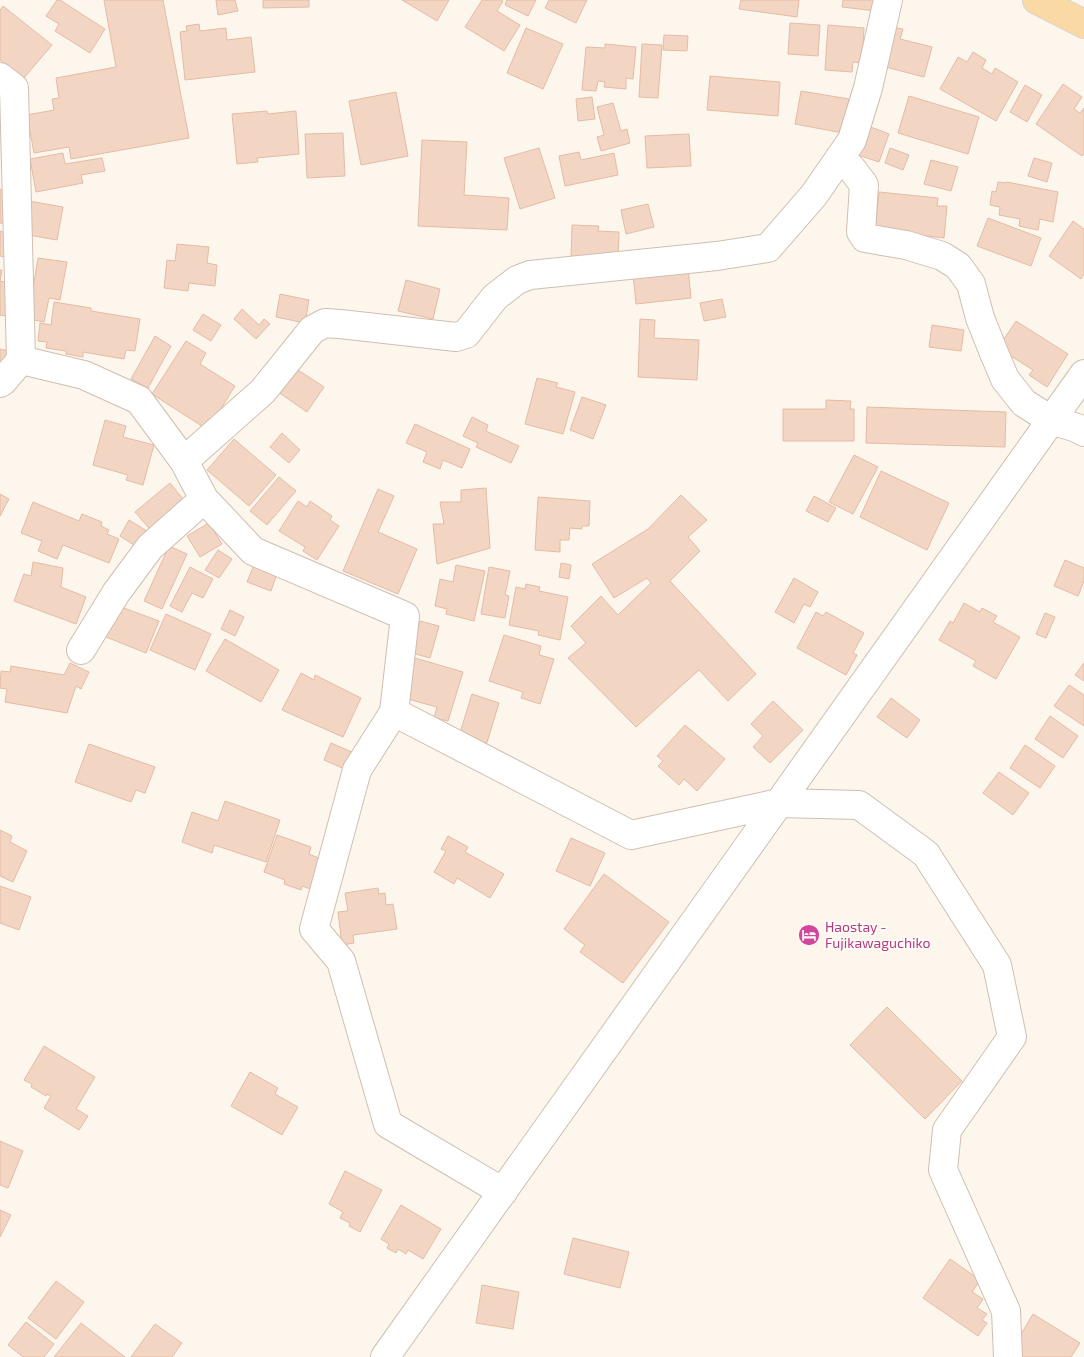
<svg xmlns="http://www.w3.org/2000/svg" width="1084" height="1357" font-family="'Exo 2',sans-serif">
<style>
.building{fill:#f3d5c3;stroke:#e6bba3}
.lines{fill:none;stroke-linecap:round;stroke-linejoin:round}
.minor-casing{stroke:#d1beb0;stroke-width:30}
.major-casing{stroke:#dad1cd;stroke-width:30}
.minor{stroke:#fff;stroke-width:28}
.major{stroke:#fbd9a5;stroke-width:28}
.labels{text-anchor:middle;stroke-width:4.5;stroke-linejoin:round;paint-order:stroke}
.hotel-label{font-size:14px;fill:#b23c85;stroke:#fffaf3;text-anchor:start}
</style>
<rect width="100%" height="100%" fill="#fdf6ec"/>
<path class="building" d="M57,0h3l45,29 -15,24 -35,-22 4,-7 -13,-8z
M104,0h59l26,138 -118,21 -2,-12 -35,6 -7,-38 27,-5 -2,-11 7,-1 -3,-20 60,-11z
M216,0h19l3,11 -20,4z
M263,0h46v7l-46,1z
M402,0h47l-12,21z
M482,0h19l2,1 -6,10 23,14 -16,26 -39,-24z
M507,0h29l-8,16 -23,-11z
M549,0h38l-11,23 -31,-15z
M741,0h58l-2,17 -58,-8z
M843,0h35l-2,11 -34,-4z
M3,6l49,39 -29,34 -23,-19v-50z
M790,23l30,2 -2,31 -30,-2z
M199,24l1,7 26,-3 1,12 24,-3 4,35 -70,8 -5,-48 7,-1 -1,-5z
M828,25l36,3 -2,35 -9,-1 -1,10 -27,-2z
M888,26l15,3 -3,10 32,8 -8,30 -46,-12z
M526,28l37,16 -20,45 -36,-16z
M664,35l24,1 -1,15 -24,-1z
M605,44l31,3 -3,32 -7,-1v11l-22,-2 1,-5 -7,-1 -2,10 -14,-1 4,-43 19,1z
M642,44l20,1 -4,53 -19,-1z
M973,52l13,8 -4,8 10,6 3,-6 23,14 -22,39 -56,-32 18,-32 9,5z
M710,76l70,6 -2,34 -71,-6z
M1063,84l19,13 -8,12 6,4 4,-5v46l-2,2 -46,-32z
M1025,85l17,10 -15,27 -17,-10z
M801,91l48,8 -6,34 -48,-9z
M396,92l12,64 -47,9 -12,-64z
M909,96l70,21 -11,37 -70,-21z
M592,97l3,22 -17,2 -2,-22z
M613,103l8,28 6,-2 3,14 -29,8 -4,-14 7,-2 -7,-28z
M267,111l1,3 28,-3 3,43 -42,4 1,4 -21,2 -5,-50z
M868,126l21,8 -10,28 -21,-7z
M343,133l2,43 -38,2 -2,-44z
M689,134l2,32 -44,2 -2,-32z
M422,140l45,2 -3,53 45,3 -2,32 -89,-4z
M539,148l16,50 -35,11 -16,-51z
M890,148l19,7 -6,15 -18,-7z
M579,152l2,8 33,-7 4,22 -53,11 -6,-30z
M63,153l2,11 37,-6 3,13 -24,4 2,8 -47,9 -6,-33z
M1034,158l18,5 -5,19 -19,-6z
M931,160l27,7 -7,24 -27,-7z
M998,182l9,1v-1l51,10 -5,30 -13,-3 -2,11 -19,-4 1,-7 -21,-4 1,-8 -10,-2 2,-14 4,1z
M0,189l10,2 -5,33 -5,-1z
M879,192l59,6 -1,8h10l-3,32 -69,-8z
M29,201l34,6 -6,33 -34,-6z
M648,204l6,23 -28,7 -5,-24z
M988,218l53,20 -10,28 -54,-20z
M1073,221l11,8v45l-3,5 -32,-23z
M572,225l27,1 -1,5 21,1 -1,28 -47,-3z
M0,231l3,1 9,27 -12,-3z
M177,244l32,3 -2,16 10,2 -2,21 -26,-3 -1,8 -24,-3 3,-28 8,1z
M38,258l29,4 -7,38 -11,-2 -5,24 -16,-3z
M688,268l3,30 -55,6 -3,-30z
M0,270h2l-2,11 15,3 -7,32 -8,-1z
M406,280l34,9 -7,30 -35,-8z
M280,294l29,6 -4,23 -29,-6z
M722,299l4,18 -22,4 -4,-18z
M54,302l37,6v3l49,8 -5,32 -9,-1 -2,9 -41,-7v5l-17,-3v-3l-20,-3 1,-6 -9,-1 2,-18 11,2z
M242,309l17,16 5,-6 6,5 -14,15 -22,-20z
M203,314l18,11 -10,16 -18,-11z
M640,319l15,1 -1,18 45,2 -2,40 -59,-3z
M1016,321l52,33 -21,33 -18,-12 4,-5 -35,-22z
M932,325l32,5 -3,21 -32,-4z
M155,336l16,10 -23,42 -17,-9z
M186,341l20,12 -6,11 35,22 -27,44 -56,-36z
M0,349l9,2 -7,19 -2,1z
M289,364l35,23 -17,25 -29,-20z
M537,378l21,5 -2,4 19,5 -12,42 -38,-10z
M582,397l24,8 -13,34 -23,-9z
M826,400l25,1 -1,8h4v32h-71v-32h43z
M867,407l139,5 -1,35 -139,-4z
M472,417l16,8 -2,6 33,15 -8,17 -35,-16 2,-4 -15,-7z
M105,420l21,6 -3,11 31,8 -11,40 -17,-5 2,-5 -35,-10z
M415,424l55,25 -8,19 -19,-8 -3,9 -17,-7 4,-10 -21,-9z
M282,433l18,17 -11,13 -19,-16z
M234,439l42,36 -27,31 -42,-36z
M854,455l24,12 -25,47 -24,-12z
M881,471l68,32 -22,47 -67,-33z
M279,477l17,14 -29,34 -17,-14z
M170,483l18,22 -34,29 -19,-22z
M486,488l4,60 -53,16 -4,-40h11l-4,-22h21v-12z
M378,489l16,7 -16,36 39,17 -19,45 -55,-23z
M0,494l9,5 -9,17z
M681,495l26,25 -19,17 12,14 -30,30 86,93 -28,27 -29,-31 -63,57 -68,-69 18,-15 -15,-17 30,-30 17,19 33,-32 -4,-5 -33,20 -22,-34 56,-35z
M814,496l22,12 -8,14 -22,-11z
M538,497l52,4 -1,25h-7v3l-12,-1 -1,12h-9v12l-25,-2z
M298,501l9,6 3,-6 22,15 -2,4 9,6 -22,34 -14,-9 2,-4 -26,-16z
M33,502l46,19 3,-7 20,8 -1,4 8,4 -2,4 12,5 -10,24 -46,-18 -6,14 -19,-8 4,-10 -21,-8z
M129,520l21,13 -10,16 -20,-13z
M209,523l13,21 -22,13 -13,-21z
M169,546l18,8 -25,55 -18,-8z
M218,550l14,9 -13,19 -14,-8z
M256,560l23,8 -8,23 -24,-9z
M1065,560l19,8v13l-6,15 -24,-10z
M33,562l30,6 -2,19 25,10 -10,27 -62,-23 10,-27 7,2z
M561,563l10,2 -2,14 -10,-2z
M456,565l29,6 -11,50 -28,-7 1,-5 -12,-3 5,-27 13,3z
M190,567l23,12 -10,19 -11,-5 -10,19 -12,-6z
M489,567l21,4 -5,24 4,1 -4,22 -24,-4z
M794,578l24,14 -8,15 -6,-3 -10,19 -19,-11z
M526,584l14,3 -1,4 29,6 -8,43 -22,-5 1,-4 -30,-6 7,-38 9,2z
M964,603l16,9 2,-4 15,8 -4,6 27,15 -24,42 -23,-13 3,-5 -37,-21 11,-19 3,2z
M113,604l46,17 -13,32 -45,-18z
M230,610l14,7 -9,19 -14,-7z
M816,612l7,4 3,-4 38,21 -11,20 4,2 -11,20 -49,-27z
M1045,613l10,4 -9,21 -10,-4z
M166,614l45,20 -16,36 -45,-20z
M420,621l19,5 -9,32 -18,-5z
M504,635l37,11 -2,9 15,4 -14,45 -19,-6 2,-6 -34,-11z
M225,639l54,31 -18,32 -55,-31z
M415,658l48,14 -15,49 -14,-3 3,-11 -33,-9z
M70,663l19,9 -8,17 -5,-3 -9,27 -62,-11 2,-13 -7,-1 1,-17 9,1 1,-6 53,9z
M1084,663v18l-9,-6z
M301,673l13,7 1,-5 46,23 -18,39 -61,-27z
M1069,685l15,10v31l-30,-20z
M472,694l27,9 -14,46 -26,-13z
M891,698l29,22 -13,18 -30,-21z
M773,701l30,29 -33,33 -17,-16 10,-11 -12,-12z
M1050,716l28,20 -15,22 -28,-19z
M685,725l40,34 -28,32 -13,-12 -5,6 -21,-19 5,-5 -6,-5z
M331,743l25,11 -7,17 -25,-11z
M89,744l66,23 -10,26 -9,-3 -5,12 -56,-20z
M1025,745l30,21 -15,22 -30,-20z
M999,772l30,21 -16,22 -30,-22z
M225,801l55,19 -14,42 -52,-17 -2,8 -30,-11 10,-30 26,9z
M0,830l12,6 -2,6 17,9 -14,31 -13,-6z
M277,835l34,12 -2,7 17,7 -10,30 -14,-5 -1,4 -17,-6 1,-4 -21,-8z
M448,836l20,11 -3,5 39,22 -14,24 -33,-20 -3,6 -20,-12 12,-21 -5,-2z
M571,838l34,15 -15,33 -34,-15z
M604,874l65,48 -46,61 -43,-31 5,-7 -21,-16z
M0,886l31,11 -12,33 -19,-7z
M378,888l1,6 6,-1 1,12 7,-1 4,25 -44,6 1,8 -12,2 -4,-33 10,-1 -3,-18z
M887,1007l75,74 -37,38 -75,-74z
M44,1046l51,31 -19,32 12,7 -9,14 -35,-22 7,-12 -4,-2 -1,2 -15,-9 1,-3 -8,-4z
M250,1072l28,16 -3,6 23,13 -16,28 -51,-29z
M0,1141l23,10 -15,37 -8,-3z
M345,1171l37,19 -22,42 -11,-6 1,-3 -10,-5 3,-6 -14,-8z
M401,1205l40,24 -18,30 -15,-9 -2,4 -8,-5 -2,4 -9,-5 2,-4 -8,-5z
M0,1210l11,5 -11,22z
M573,1238l56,14 -9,36 -56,-14z
M950,1259l30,21 -8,12 11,7 -6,9 10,6 -5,6 5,3 -9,13 -55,-38z
M56,1281l28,21 -28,37 -28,-21z
M482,1285l37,7 -6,37 -37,-6z
M1033,1314l47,29 -9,14h-56l-1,-11z
M26,1322l28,22 -10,13h-21l-15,-12z
M81,1323l44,34h-71z
M155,1324l27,19 -10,14h-41z"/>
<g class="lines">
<g class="minor-casing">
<path id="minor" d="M0,77l14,11 7,272 63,15 55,25 45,61 20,38 49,52 152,65 -11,96 237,123 148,-32 80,2 67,49 71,111 15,72 -65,93 -4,40 63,141 2,46
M840,157l12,12 12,16 -3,47 4,6 41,7 36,11 16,10 13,18 9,34 14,35 11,26 19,24 27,17 26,8 7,4
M0,383l3,-2 18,-21
M184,461l79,-70 49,-61 13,-7 15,1 116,13 10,-3 29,-37 22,-17 13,-5 187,-19 51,-8 46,-53 38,-55 16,-52 20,-88
M81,650l35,-57 34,-46 54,-48
M394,712l-37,58 -43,159 27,32 47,163 115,68
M385,1357l699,-983"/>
</g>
<g class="major-casing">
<path id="major" d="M1037,0l47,24"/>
</g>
<use href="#minor" class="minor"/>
<use href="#major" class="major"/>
</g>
<defs>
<g id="hotel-disc" transform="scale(1.125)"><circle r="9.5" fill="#d1479c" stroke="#fffaf3"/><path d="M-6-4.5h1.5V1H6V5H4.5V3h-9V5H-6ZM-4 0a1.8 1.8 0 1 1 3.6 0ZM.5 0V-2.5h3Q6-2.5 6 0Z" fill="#fff"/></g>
</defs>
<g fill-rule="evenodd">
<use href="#hotel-disc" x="809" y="935"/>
</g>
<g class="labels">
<g class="hotel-label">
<text x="825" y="932">Haostay -<tspan x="825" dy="16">Fujikawaguchiko</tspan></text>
</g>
</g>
</svg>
